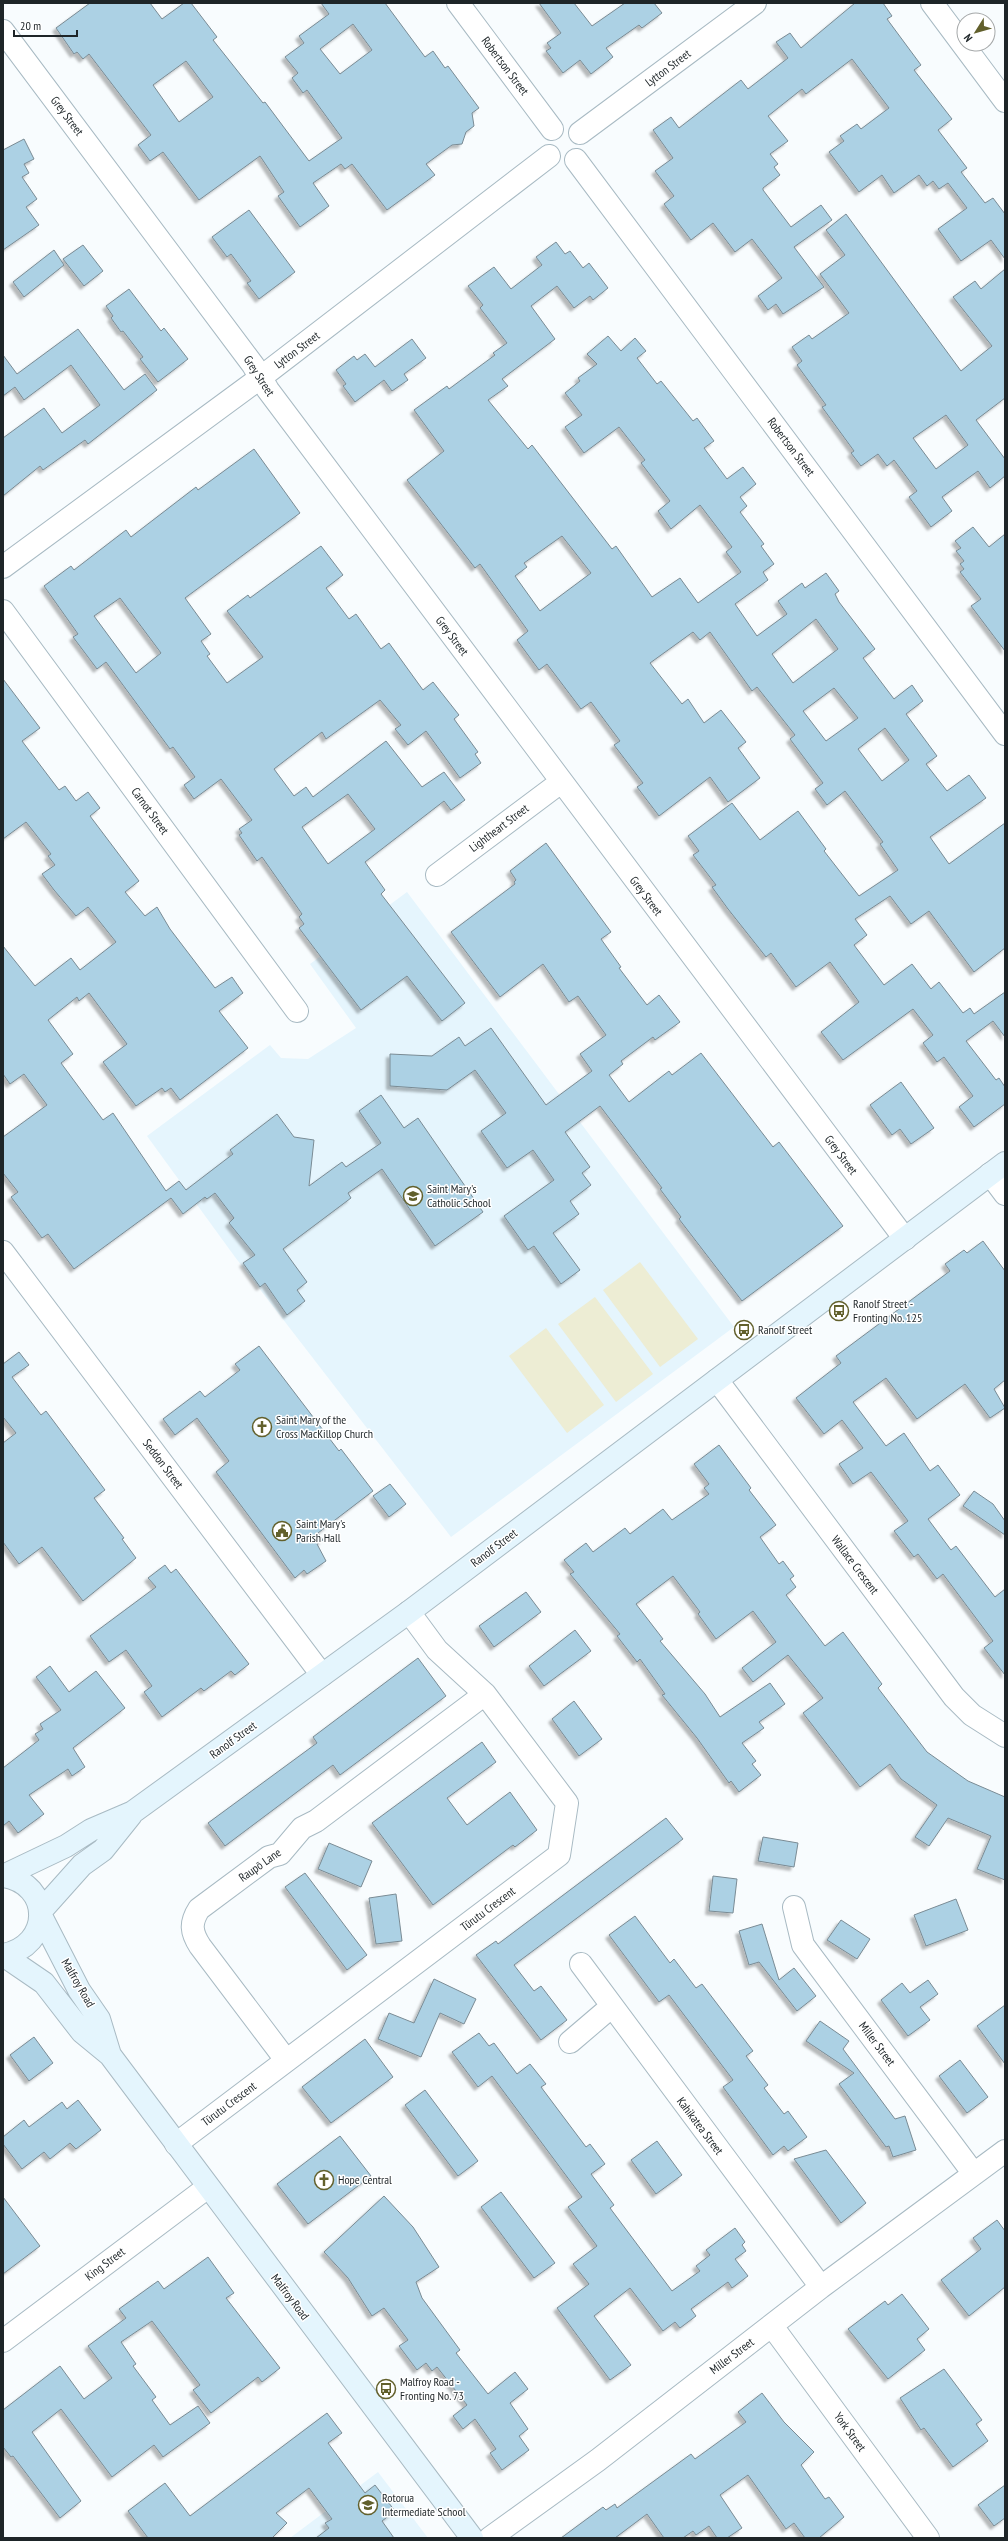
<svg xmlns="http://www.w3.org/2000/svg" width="1008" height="2541" font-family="'PT Sans Narrow',sans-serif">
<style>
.built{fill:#e5f5fd}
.green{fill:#ededd4}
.building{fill:#acd1e4;stroke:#7a8b94;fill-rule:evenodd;filter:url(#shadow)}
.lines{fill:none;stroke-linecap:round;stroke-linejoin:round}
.street-casing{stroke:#a8bac3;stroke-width:24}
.secondary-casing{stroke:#a8bac3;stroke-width:24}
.street{stroke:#fff;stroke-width:22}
.secondary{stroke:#e4f5fd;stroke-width:22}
.labels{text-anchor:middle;stroke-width:3;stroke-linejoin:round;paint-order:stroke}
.street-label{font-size:12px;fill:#1e2528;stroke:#fff}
.poi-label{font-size:12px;fill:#1e2528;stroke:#fff;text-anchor:start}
</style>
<defs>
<filter id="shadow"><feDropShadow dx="-3.5" dy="3.5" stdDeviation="1" flood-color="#0004"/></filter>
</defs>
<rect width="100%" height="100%" fill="#f8fcfe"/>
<path class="built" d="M407,892l327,435 -283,210 -216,-280 -88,-121 123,-91 11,13 27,1 48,-31 -46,-64z
M378,2472l50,66h-138z"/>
<path class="green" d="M640,1262l58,77 -38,28 -57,-77z
M595,1297l58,77 -37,28 -58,-78z
M546,1328l58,77 -37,28 -58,-77z"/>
<path class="building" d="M90,3h60l12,16 22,-16h7l26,34 -4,3 50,63 2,-1 44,59 33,-23 -35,-48 -4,3 -11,-15 6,-5 -13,-16 19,-14 -5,-7 30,-22 -8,-11h64l40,54 8,-6 12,17 3,-2 31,42 -7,5 2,13 -8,6 -4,12 -10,1 -26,19 9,11 -48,35 -35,-46 -7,5 -4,-5 -28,19 16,23 -29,21 -22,-31 6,-4 -24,-36 -61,44 -36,-48 -13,9 -12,-16 13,-10 -62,-81 -6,5 -6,-7 -3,2 -18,-26zM353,24l19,26 -32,24 -20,-25zM186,61l27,36 -34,25 -26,-37z
M539,3h35l18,23 33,-23h29l8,10 -20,15 -3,-3 -33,23 7,9 -22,17 -11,-14 -17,13 -17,-22 5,-3 -4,-5 14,-10z
M855,3h28l9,13 -5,3 34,46 -7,5 38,49 -14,11 29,38 -6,4 24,31 8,-5 12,16v45l-14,-19 -30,21 -23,-32 29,-21 -19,-25 -9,6 -6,-8 -6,5 -8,-11 -25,18 -12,-18 -23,17 -30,-40 15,-11 -4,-5 17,-12 4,5 28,-21 -37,-49 -46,35 -4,-5 -34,27 20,25 -18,13 8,10 -4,3 6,8 -17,13v2l28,37 30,-22 11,15 -38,27 30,40 -41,27 -7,-10 -8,6 -10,-14 24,-18 -30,-39 -17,13 -22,-29 -22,17 -27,-36 10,-8 -19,-25 18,-13 -20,-28 18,-13 8,11 62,-48 7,9 40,-31 -12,-16 14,-9 11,15z
M24,139l10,20 -10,5 5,9 -7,4 15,22 -11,8 13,18 -36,25v-100z
M249,210l46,62 -36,27 -12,-16 4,-2 -20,-27 -4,3 -15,-20z
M846,214l115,157 31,-25 -39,-49 22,-16 6,8 24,-20v129l-29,22 29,39v17l-15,12 -12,-17 -36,26 10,14 -21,16 -22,-30 8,-6 -23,-31 -7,6 -9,-12 -17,12 -10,-13 3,-2 -32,-44 4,-2 -29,-40 5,-4 -10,-14 17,-12 3,4 37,-26 -29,-39 25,-19 -19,-25zM946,415l22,30 -32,24 -23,-31z
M556,242l9,12 5,-3 13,17 6,-5 19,25 -15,12 -3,-4 -16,12 -17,-22 -26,20 24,33 -53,40 6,7 -20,14 40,49 4,-4 80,104 4,-3 36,51 28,-19 18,25 43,-31 -15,-20 6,-5 -32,-42 -29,24 -13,-18 12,-10 -29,-38 4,-3 -26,-33 -35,26 -19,-26 17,-12 -17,-22 15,-12 -2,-3 19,-14 -10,-10 21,-18 13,15 14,-13 11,13 -9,7 20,26 4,-3 32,40 4,-3 17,23 -10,7 23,31 16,-12 13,17 -16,13 7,9 -7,6 24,32 -3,2 13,18 -11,8 5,8 -33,24 22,32 30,-22 -9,-13 24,-18 3,5 21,-15 13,18 -4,3 4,8 36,47 -12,9 31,41 18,-14 11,16 -17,13 31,42 -11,8 21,27 22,-16 17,23 -56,39 19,27 56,-41v125l-31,24 -45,-61 -18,13 -21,-28 -35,23 12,16 -13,10 30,40 28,-21 19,25 8,-7 24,31 7,-5 4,6 31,-22v45l-12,-16 -27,20 30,39 3,-2 6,9v17l-31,23 -15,-20 14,-11 -29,-39 -7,5 -14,-19 10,-8 -20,-26 -70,51 -22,-28 38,-30 -29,-40 -34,25 -25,-34 -5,4 -38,-48 -16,-22 4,-2 -23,-30 6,-4 -11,-15 44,-33 28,37 38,-29 28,38 -2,2 35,45 39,-26 -18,-26 3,-2 -38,-51 -18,14 -12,-16 8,-6 -33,-44 5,-4 -38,-48 -5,4 -42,-59 -10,8 -7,-8 -43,31 32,41 6,-5 16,24 17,-13 25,32 -8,6 22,30 -32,24 -18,-25 -51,39 -22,-29 6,-4 -29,-38 6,-4 -29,-39 -10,7 -34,-45 -8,6 -22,-30 11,-9 -5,-7 -43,-60 -5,4 -68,-88 37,-29 -30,-41 33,-24 2,3 46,-34 -2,-2 14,-10 -27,-35 3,-3 -15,-19 26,-19 17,22 31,-24 -6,-8zM562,536l29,37 -51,38 -25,-35 12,-9 -3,-4zM816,619l22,30 -45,34 -21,-29zM834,688l24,30 -32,23 -23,-30zM885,728l24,32 -27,21 -24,-32z
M83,245l20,26 -19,15 -21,-27z
M54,250l10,15 -40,32 -11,-15z
M129,289l32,42 3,-3 24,31 -30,23 -18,-23 3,-2 -20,-26 -2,1 -10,-14 2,-2 -7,-10z
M78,329l46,61 21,-16 12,16 -69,54 -3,-4 -42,30 -3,-4 -37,30v-58l41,-30 18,25 38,-28 -29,-40 -47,35 -9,-13 -12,9v-41l14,19z
M412,339l14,19 -22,16 4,6 -16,11 -8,-11 -29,22 -12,-16 3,-2 -10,-14 18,-14 3,4 8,-6 10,13z
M254,449l46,64 -115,85 26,36 -10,7 9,13 -3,2 20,27 36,-26 -36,-46 21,-16 2,3 71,-52 22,29 -17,13 23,31 7,-5 25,35 8,-6 34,47 10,-8 26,33 -5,4 24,33 -3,2 6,9 -21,15 -34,-47 -18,14 -13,-16 6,-4 -21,-25 -54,39 -4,-7 -48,37 20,27 12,-9 7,10 73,-56 36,46 22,-15 21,28 -14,10 -7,-9 -79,61 20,28 -4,4 84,109 -23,18 -35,-45 -46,34 -62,-82 5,-4 -5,-7 3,-3 -40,-57 -5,4 -18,-26 3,-2 -3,-4 13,-9 -31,-41 -27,20 -10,-14 11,-8 -22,-30 -3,2 -64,-87 -9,7 -24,-32 5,-3 -34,-48 27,-20 3,4 52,-40 5,7 65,-50 2,3zM120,598l41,55 -25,20 -42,-57zM348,794l27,35 -47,35 -26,-37z
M973,527l16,20 16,-13v117l-34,-45 10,-7 -21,-27 4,-3 -4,-5 4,-3 -8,-10 5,-3 -6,-7z
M3,679l37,49 -18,13 37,49 6,-4 11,15 12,-9 12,16 -10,8 49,65 -14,11 20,24 12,-9 13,22 45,59 17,-11 11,16 -24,18 29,37 -68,52 -9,-12 -6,4 -3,-4 -26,18 -33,-44 24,-18 -38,-51 -10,8 -2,-4 -29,23 25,34 -12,9 42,57 10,-7 53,78 13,-10 7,9 47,-36 -3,-4 47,-36 17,23 20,3 -5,46 33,-24 4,5 35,-24 -22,-32 22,-16 23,33 14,-10 65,94 -48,34 -53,-77 -34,24 3,5 -68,51 24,33 -10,8 8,11 -18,14 -22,-32 -5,4 -17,-24 12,-8 -26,-32 5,-5 -19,-25 -8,6 -2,-2 -22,17 -12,-16 -97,71 -26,-35 -6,4 -31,-41 7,-5 -15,-19v-36l44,-32 -23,-31 -14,10 -7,-10v-128l32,40 36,-28 9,12 36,-28 -28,-35 -12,9 -22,-26 -12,-16 13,-9 -7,-9 3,-2 -25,-32 -23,17z
M546,843l65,89 -10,7 20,28 -2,1 28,37 12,-10 21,27 -25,18 -2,-3 -32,24 2,3 -14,11 20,27 40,-31 3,4 29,-22 72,94 6,-5 64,84 -101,75 -63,-82 2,-2 -21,-28 2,-1 -62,-82 -35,26 25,35 -8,6 9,12 -21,16 9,13 -26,19 27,37 -19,14 -27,-38 -6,4 -24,-34 50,-36 -21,-30 -26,18 -26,-37 25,-18 -31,-43 -28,20 -57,-4v-32l42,2 27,-19 6,9 26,-18 55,77 46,-34 -12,-17 26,-19 -28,-39 -9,6 -26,-38 -43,33 -49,-65 64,-48 -1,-2 2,-2 -6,-9z
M901,1082l33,46 -23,16 -11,-15 -8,6 -22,-30z
M983,1241l22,30v109l-11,9 11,19 -15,10 -25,-34 -48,35 -31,-41 -33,24 33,44 18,-13 26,38 8,-6 22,30 -32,24 23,31 5,-4 39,51 10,-8v86l-21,-27 9,-7 -50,-67 -6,5 -19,-25 -4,3 -20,-26 14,-10 -37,-49 -18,12 -14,-20 24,-16 -21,-28 -18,14 -28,-36 45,-35 -5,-7 114,-85 -5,-7 19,-14 3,3z
M259,1346l80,105 2,-2 32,42 -55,42 5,7 -6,4 9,17 -19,13 -3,-4 -9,8 -79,-106 13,-11 -32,-43 -22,17 -12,-16 37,-28 5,6 35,-27 -5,-6z
M19,1352l10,13 -17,12 29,38 5,-4 59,79 -11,8 30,40 -2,1 14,19 -53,43 -41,-54 -23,17 -16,-22v-99l13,-10 -13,-16v-53z
M719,1445l32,43 -2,2 27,35 -16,12 19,27 4,-3 11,15 -4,3 6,8 -10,8 39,51 18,-14 39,52 -4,4 49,64 41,29 37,16v83l-28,-11 14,-33 -43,-18 -19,28 -14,-9 22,-32 -36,-26 -11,-15 -30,23 -57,-74 20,-15 -35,-43 -35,27 -11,-14 34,-26 -23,-31 -37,28 -18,-25 2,-2 -27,-36 -37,28 27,35 -3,2 45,53 15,23 50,-34 15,21 -26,18 5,6 -22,15 14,18 -4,3 9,11 -22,17 -8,-11 -2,2 -32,-45 -35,-43 3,-1 -25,-35 -3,3 -20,-26 3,-2 -50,-60 4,-2 -10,-12 22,-17 7,9 32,-24 5,6 33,-25 9,11 37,-26 -5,-6 5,-4 -15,-20z
M390,1484l16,20 -17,13 -16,-21z
M974,1491l19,13 12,17v14l-42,-29z
M165,1565l6,8 5,-4 73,95 -14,11 -4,-4 -27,20 -3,-3 -39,29 -18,-25 8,-6 -26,-36 -17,12 -19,-26 66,-49 -8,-9z
M526,1592l15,20 -47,35 -15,-21z
M575,1630l16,21 -47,35 -15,-20z
M418,1658l28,38 -106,79 -7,-10 -108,81 -17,-23 109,-80 -4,-6z
M50,1666l19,26 27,-21 29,37 -52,40 12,19 -13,9 -4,-7 -39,26 15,19 -26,19 -9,-12 -6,5v-58l36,-28 -4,-6 8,-5 -3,-5 21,-14 -25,-33z
M574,1701l28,38 -23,17 -27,-37z
M482,1742l14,20 -49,36 20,27 43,-33 27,38 -22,17 -2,-2 -80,60 -61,-82z
M666,1818l17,21 -169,126 20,26 7,-5 26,34 -26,20 -65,-85 20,-14 2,3z
M763,1837l35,6 -4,24 -36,-6z
M329,1843l43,18 -11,26 -43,-18z
M305,1873l62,82 -20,15 -62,-83z
M713,1876l24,3 -4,34 -24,-2z
M396,1894l6,47 -26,3 -7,-46z
M956,1899l12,31 -42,16 -12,-31z
M635,1916l35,47 4,-4 22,29 6,-4 51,67 -7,5 22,29 -4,3 20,26 4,-3 19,26 -19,14 -4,-5 -11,9 -50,-68 10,-7 -64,-85 -10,7 -50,-67z
M841,1920l29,19 -13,20 -30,-19z
M762,1924l17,56 15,-12 22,28 -19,15 -38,-49 -10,3 -10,-34z
M434,1979l42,20 -12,25 -24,-11 -19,44 -43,-18 11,-26 25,10z
M928,1980l10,14 -18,13 10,13 -22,16 -27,-36 21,-17 8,10z
M1005,2005v59l-28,-38z
M820,2021l29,20 -6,8 52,70 10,-3 11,34 -23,7 -4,-11 -3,1 -47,-63 15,-11 -48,-32z
M479,2033l10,13 5,-3 23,31 13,-10 16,20 -5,3 45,60 4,-3 15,20 -14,10 23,31 -4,3 62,83 28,-20 -4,-5 14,-11 -4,-5 29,-22 10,14 -3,3 4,6 -11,8 13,17 -16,12 -4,-6 -37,27 5,7 -16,12 -5,-6 -12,9 -33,-43 -36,28 37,49 -21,15 -53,-72 32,-24 -16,-20 24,-18 -29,-39 14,-10 -90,-121 -14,11 -26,-35z
M34,2037l19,26 -24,18 -19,-26z
M365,2039l28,38 -62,46 -29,-36z
M960,2060l28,37 -21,16 -28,-37z
M425,2090l53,71 -20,15 -53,-71z
M78,2100l23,30 -25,19 -6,-6 -20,16 -6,-7 -22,17 -19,-25v-7l21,-17 5,7 33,-25 5,7z
M340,2136l31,40 -63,48 -31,-40z
M657,2141l25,34 -26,19 -25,-34z
M826,2150l40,53 -25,20 -47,-64z
M501,2192l54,71 -21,15 -53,-71z
M384,2196l29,31 26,40 -23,15 6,16 38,52 -4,3 32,41 27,-22 13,17 -18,14 18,26 -9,7 10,14 -27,20 -12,-17 6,-4 -21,-30 -12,10 -10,-13 14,-11 -30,-38 -5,4 -6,-8 -9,7 -18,-24 9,-6 -24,-32 -12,8 -24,-38 -24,-26z
M3,2197l37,49 -37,28z
M997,2220l8,11v56l-36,29 -28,-36 40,-31 -8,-11z
M208,2257l26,36 -8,5 54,70 -18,14 -4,-5 -47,36 -18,-23 7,-5 -48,-64 -31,21 15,22 -3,2 23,31 -4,3 18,25 28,-19 12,17 -47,34 -9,-12 -42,32 -51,-68 -29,23 49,69 -21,17 -47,-62 -2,1 -8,-10v-37l57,-44 24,33 28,-21 -24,-32 38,-28 -7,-9 39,-28 6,8z
M902,2294l27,35 -12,10 8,11 -37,29 -40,-50 37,-28 3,4z
M944,2369l38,51 -6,4 12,17 -35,26 -29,-39 -3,2 -21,-32z
M762,2393l22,29 30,30 -13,13 24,34 4,-2 15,20 -25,21h-14l-11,-15 -8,6 -38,-54 -28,20 22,33 -15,10h-10l-8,-12 -13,9 -3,-4 -10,7h-19l-17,-24 -32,24h-54l42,-31 3,3 9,-6 2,4 74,-54 4,5 51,-37 -8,-10z
M327,2413l15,20 -14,10 37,50 10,-8 20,26 -13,10 12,17h-78l13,-10 -4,-5 7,-4 -23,-31 -33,25 11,10 -15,15h-124l-20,-27 37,-28 25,33z
M1005,2485v33l-11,8 -16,-21z"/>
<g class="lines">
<g class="street-casing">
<path id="street" d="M458,3l94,126
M932,3l73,98
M3,31l250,334 15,25 637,849
M580,133l175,-130
M576,160l429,574
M3,567l257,-189 289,-222
M3,611l294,400
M437,875l124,-93
M990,1174l15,20
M3,1252l319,423
M717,1380l237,317 18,18 33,21
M794,1907l9,38 171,229
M581,1964l240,323
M570,2042l41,-35
M286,2060l-86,-114c-9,-14 -10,-23 -1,-37l70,-52 11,-3 22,-26 14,-7 169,-127
M176,2144l383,-289 8,-52 -82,-109 -48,-44 -28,-38
M772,2326l156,212
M3,2341l205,-154
M490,2538l108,-78 223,-173 184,-136"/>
</g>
<g class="secondary-casing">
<path id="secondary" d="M3,1876l63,-30 25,-16 42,-18 276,-200 596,-449
M3,1876c50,8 49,70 0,79
M40,1912l42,-47 21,-15 28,-35
M40,1914l39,76 20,29 11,36
M3,1955l41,28 38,49 28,23 362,483"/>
</g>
<use href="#street" class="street"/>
<use href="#secondary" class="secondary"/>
</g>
<defs>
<g id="school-ring" transform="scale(1)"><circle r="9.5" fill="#fff" stroke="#62602c" stroke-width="1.5"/><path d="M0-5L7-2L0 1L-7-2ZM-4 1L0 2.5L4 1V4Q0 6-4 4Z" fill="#62602c"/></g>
<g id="bus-ring" transform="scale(1)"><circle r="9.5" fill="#fff" stroke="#62602c" stroke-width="1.5"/><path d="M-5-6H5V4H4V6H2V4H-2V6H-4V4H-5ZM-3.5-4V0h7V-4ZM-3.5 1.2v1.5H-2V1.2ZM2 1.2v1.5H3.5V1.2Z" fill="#62602c"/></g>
<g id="church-ring" transform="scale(1)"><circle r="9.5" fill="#fff" stroke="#62602c" stroke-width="1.5"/><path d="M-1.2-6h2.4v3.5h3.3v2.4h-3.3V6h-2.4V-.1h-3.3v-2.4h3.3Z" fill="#62602c"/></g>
<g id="civic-ring" transform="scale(1)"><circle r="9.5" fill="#fff" stroke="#62602c" stroke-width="1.5"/><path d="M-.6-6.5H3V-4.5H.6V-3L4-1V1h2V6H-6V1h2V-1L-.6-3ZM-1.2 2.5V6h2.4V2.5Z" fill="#62602c"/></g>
</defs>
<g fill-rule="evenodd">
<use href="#school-ring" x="413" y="1196"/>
<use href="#bus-ring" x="839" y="1311"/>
<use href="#bus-ring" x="744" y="1330"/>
<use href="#church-ring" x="262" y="1427"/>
<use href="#civic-ring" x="282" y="1531"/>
<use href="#church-ring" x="324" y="2180"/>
<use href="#bus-ring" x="386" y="2389"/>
<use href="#school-ring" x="368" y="2505"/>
</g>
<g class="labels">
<g class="street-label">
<text transform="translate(505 66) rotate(53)" y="4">Robertson Street</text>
<text transform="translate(668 68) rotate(-37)" y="4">Lytton Street</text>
<text transform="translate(67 116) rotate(53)" y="4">Grey Street</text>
<text transform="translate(297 350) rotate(-37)" y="4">Lytton Street</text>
<text transform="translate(259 376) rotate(57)" y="4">Grey Street</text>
<text transform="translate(791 447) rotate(53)" y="4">Robertson Street</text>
<text transform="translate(452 636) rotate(53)" y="4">Grey Street</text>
<text transform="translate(150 811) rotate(54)" y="4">Carnot Street</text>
<text transform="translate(499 828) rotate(-37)" y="4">Lightheart Street</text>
<text transform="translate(646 896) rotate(53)" y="4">Grey Street</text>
<text transform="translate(841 1155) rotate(53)" y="4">Grey Street</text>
<text transform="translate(163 1464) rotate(53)" y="4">Seddon Street</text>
<text transform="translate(494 1548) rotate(-37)" y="4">Ranolf Street</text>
<text transform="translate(855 1565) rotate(53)" y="4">Wallace Crescent</text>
<text transform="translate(233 1740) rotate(-36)" y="4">Ranolf Street</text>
<text transform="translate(260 1865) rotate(-35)" y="4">Raupō Lane</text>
<text transform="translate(488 1909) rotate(-37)" y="4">Tūrutu Crescent</text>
<text transform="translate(78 1983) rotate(60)" y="4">Malfroy Road</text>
<text transform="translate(877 2044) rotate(53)" y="4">Miller Street</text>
<text transform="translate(229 2104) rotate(-37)" y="4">Tūrutu Crescent</text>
<text transform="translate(700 2126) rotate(53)" y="4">Kahikatea Street</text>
<text transform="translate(105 2264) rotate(-37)" y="4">King Street</text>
<text transform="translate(290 2297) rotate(53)" y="4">Malfroy Road</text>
<text transform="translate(732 2356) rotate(-37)" y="4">Miller Street</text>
<text transform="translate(850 2432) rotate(54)" y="4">York Street</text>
</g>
<g class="poi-label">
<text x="427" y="1193">Saint Mary's<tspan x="427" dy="14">Catholic School</tspan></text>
<text x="853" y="1308">Ranolf Street -<tspan x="853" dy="14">Fronting No. 125</tspan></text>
<text x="758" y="1334">Ranolf Street</text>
<text x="276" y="1424">Saint Mary of the<tspan x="276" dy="14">Cross MacKillop Church</tspan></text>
<text x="296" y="1528">Saint Mary's<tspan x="296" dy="14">Parish Hall</tspan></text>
<text x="338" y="2184">Hope Central</text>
<text x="400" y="2386">Malfroy Road -<tspan x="400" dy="14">Fronting No. 73</tspan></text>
<text x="382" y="2502">Rotorua<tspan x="382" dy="14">Intermediate School</tspan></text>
</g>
</g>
<rect width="1008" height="2541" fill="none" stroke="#1e2528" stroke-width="8"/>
<g transform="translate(976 32) rotate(233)"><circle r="19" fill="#ffffff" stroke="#a5a8a9"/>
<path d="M0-3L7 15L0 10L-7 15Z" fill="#62602c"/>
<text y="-6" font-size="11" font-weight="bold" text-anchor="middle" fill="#1e2528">N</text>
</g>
<path d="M14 30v6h63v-6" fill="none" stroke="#1e2528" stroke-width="2"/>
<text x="20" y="30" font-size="12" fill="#1e2528" stroke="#ffffff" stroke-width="3" paint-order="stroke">20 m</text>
</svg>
